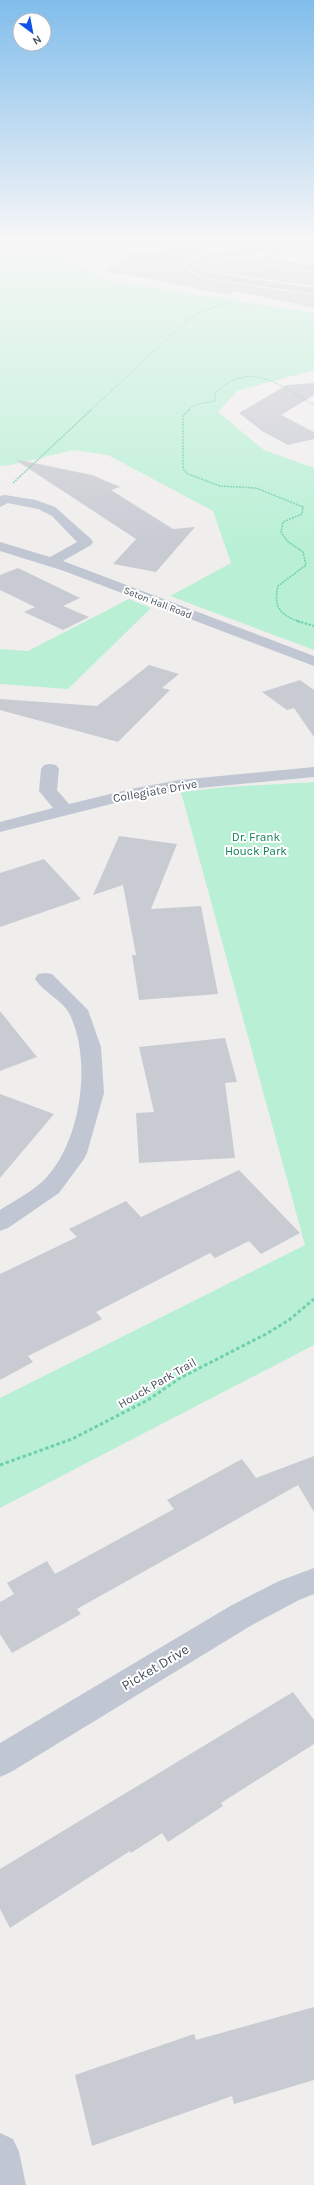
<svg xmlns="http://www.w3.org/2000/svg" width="314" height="2185" font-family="Karla,sans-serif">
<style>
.green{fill:#b9f0d5}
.building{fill:#c9cbd3}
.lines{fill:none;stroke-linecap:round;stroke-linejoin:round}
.path-far3{stroke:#6fd0ac;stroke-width:1;stroke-dasharray:1.5 1;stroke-linecap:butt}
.path-far2{stroke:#6fd0ac;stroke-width:1.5;stroke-dasharray:2 1;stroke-linecap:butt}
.path-far1{stroke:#6fd0ac;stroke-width:2;stroke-dasharray:2.5 1.5;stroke-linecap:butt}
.path{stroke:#6fd0ac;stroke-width:3;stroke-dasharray:3.5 2.5;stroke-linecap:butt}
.minor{fill:#c0c7d3;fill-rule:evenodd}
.labels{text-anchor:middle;stroke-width:4;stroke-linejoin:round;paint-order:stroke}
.far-street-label{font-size:10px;fill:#454e5b;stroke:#fff}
.street-label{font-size:12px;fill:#454e5b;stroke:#fff}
.park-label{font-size:12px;fill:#128057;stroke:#fff}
.near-street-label{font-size:14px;fill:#454e5b;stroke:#fff}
</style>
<rect width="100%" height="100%" fill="#f0eded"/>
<path class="green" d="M0,240h132l-73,12 47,28 208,33v57l-77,21 -19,21 46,38 50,18v182l-144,-54 61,-33 -18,-52 -105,-56 -35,-5 -62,15 -11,1z
M129,599l22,9 -83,81 -68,-5v-35l28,2z
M314,782v563l-314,163v-110l305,-153 -124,-453 45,-5z"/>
<path class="building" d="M185,246l29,6 -12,2 -18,12 15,12 115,17v13l-79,-17 -8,4 -91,-19 -32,-4 34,-22 15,2z
M240,257l18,4 2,2 54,10v13l-110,-15 -5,-5 7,-4z
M314,383v12l-33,20 33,17v7l-26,6 -26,-14 -23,-18 48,-28z
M14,459l78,16 28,12 -9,3 62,39 22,-2 -39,45 -43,-8 23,-25z
M18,568l62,30 -17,8 26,11 -26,13 -39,-18 11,-5 -35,-17v-15z
M149,665l30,9 -17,14 8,2 -52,52 -118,-32v-11l97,7z
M300,680l14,10v47l-20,-29 -7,2 -25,-18z
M119,836l58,8 -26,65 50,-3 17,88 -79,6 -7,-45h4l-13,-70 -30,10z
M44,859l37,40 -81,28v-54z
M0,1011l37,46 -37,14z
M225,1038l12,44 -12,1 10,75 -96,5 -3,-50 18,-1 -15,-65z
M0,1094l54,20 -54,64z
M239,1170l61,63 -39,21 -12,-13 -34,17 -5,-5 -114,59 6,7 -74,37 5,6 -33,18v-106l77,-37 -8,-8 57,-28 15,16z
M314,1456v56l-16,-27 -221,124 4,5 -69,39 -12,-19v-32l14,-8 -7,-11 40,-22 8,13 119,-65 -7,-9 75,-41 14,19z
M293,1692l21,28v24l-93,59 2,3 -55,36 -6,-9 -31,20 -1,-2 -120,77 -10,-19v-40z
M314,2007v73l-80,24 -2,-8 -140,50 -17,-71 119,-41 2,6z"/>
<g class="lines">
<path class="path-far3" d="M91,410l93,-87 15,-10 40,-15
M189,410l5,-5 21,-4v-8c36,-34 64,-8 99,12"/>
<path class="path-far2" d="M190,409l-7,7v53l5,5 32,12 36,2 47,19 -1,7 -19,8 -2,10 6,9 16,11 3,13 -28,21c-5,21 2,29 22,36
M13,483l79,-74"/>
<path class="path-far1" d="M297,621l17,5"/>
<path class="path" d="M0,1465l72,-26 76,-39 32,-22 86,-44 23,-14 25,-21"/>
<path class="minor" d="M299,240h15v4l-32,5 2,2 -12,8 42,7v6l-54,-10v-4l14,-8 -68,11 -9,5 6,6 111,16v6l-114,-17 -14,-11 17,-11z
M5,495l31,5 19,7 36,32 2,3 -2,3 -28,16 251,95v10l-250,-95 -64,-20v-9l50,15 27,-15 -25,-26 -14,-7 -30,-6 -8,4v-11z
M50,764l6,1 3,4 -2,21 12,14 62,-15 48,-9 135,-13v10l-135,13 -48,9 -131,33v-10l53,-14 -14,-17 2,-22 3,-4z
M45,973l7,1 36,36 13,37 3,46 -17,60 -3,6 -25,34 -51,35 -8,3v-21c14,-9 31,-18 43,-29 38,-37 50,-121 26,-168 -7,-13 -26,-21 -34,-34l3,-5z
M314,1568v26l-15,6 -47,25 -241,147 -11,5v-34l232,-138 47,-24z
M0,2133l13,6 6,13 7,33h-26z"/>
</g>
<linearGradient id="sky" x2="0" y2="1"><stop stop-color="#80bdeb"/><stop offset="0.44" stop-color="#f8f7f7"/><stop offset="1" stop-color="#f8f7f7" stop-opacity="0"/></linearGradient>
<rect width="314" height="546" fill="url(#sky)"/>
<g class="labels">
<g class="far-street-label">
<text transform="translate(158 602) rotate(21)" y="4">Seton Hall Road</text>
</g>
<g class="street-label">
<text transform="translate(155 791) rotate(-10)" y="4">Collegiate Drive</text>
<text transform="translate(157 1383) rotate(-30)" y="4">Houck Park Trail</text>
</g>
<g class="park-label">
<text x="256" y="841">Dr. Frank<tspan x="256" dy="14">Houck Park</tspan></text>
</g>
<g class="near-street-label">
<text transform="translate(155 1667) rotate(-31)" y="5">Picket Drive</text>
</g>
</g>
<g transform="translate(32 32) rotate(148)"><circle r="19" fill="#ffffff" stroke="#b5b8bd"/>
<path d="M0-3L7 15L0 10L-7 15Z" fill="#1153e6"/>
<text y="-6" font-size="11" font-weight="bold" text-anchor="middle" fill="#454e5b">N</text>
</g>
</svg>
